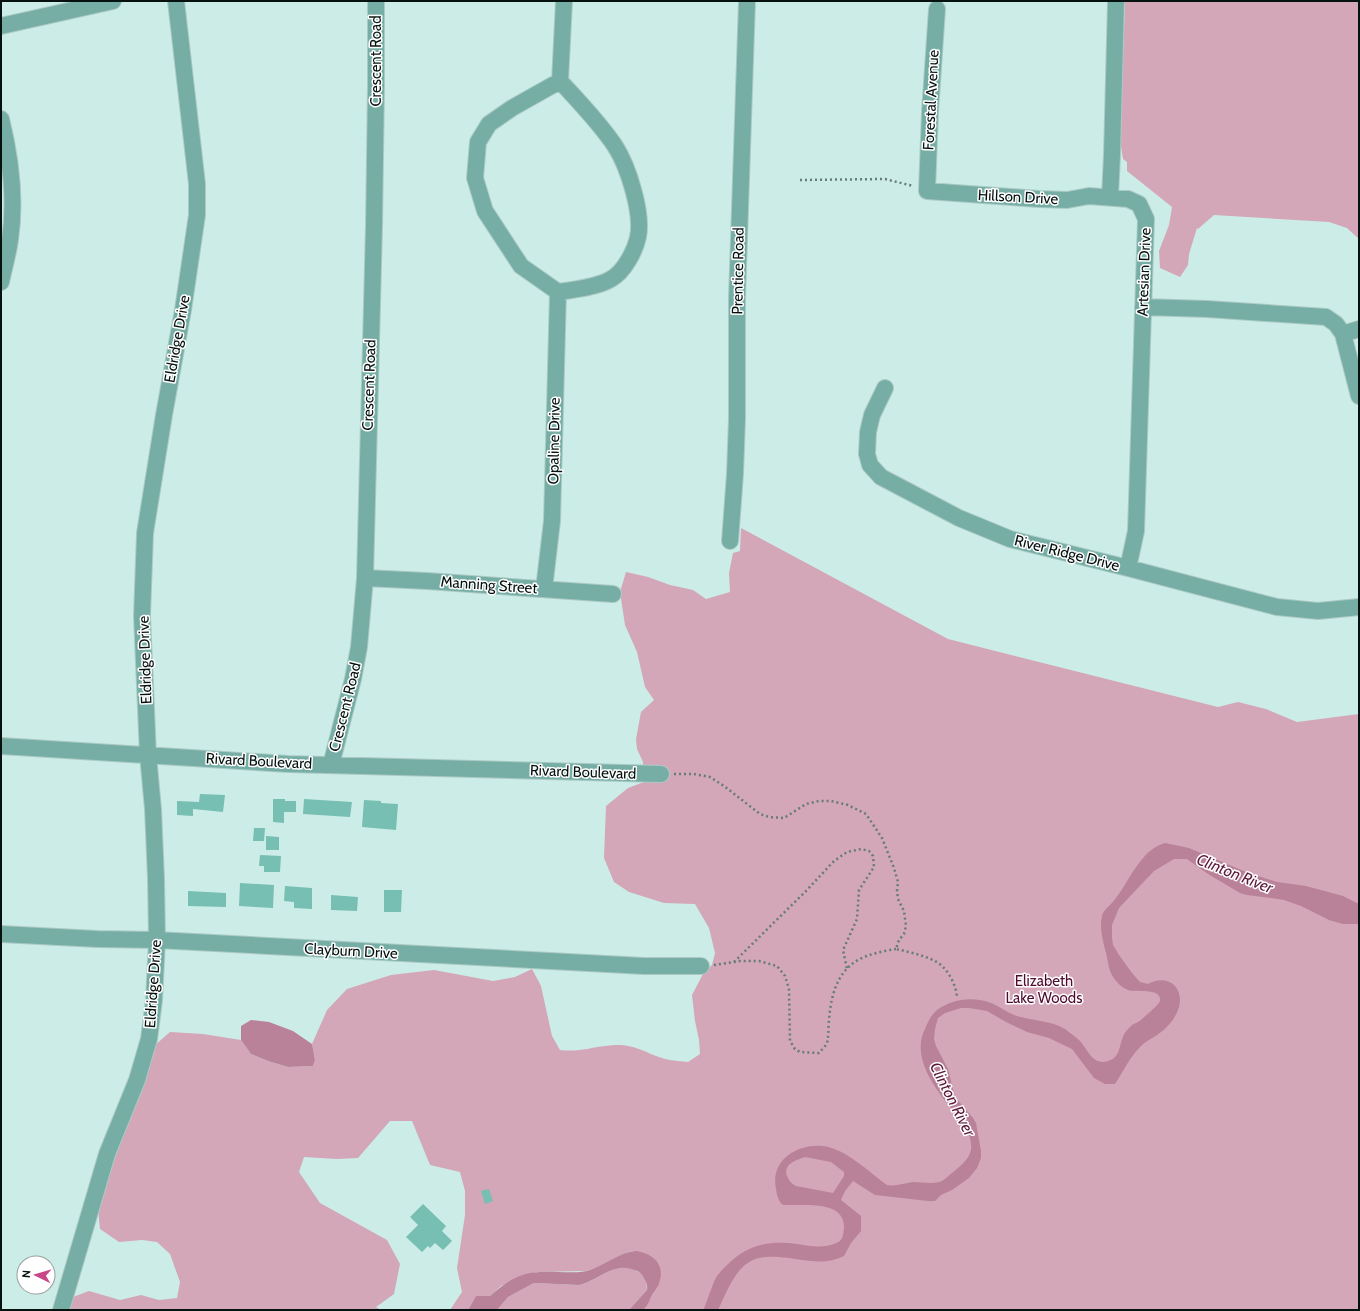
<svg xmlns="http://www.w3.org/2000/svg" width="1360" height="1311" font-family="Cabin,sans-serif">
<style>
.green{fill:#d3a6b8}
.water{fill:#b98298;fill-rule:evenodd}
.building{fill:#77beb3}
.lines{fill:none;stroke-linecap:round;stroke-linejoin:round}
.minor-casing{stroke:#accac5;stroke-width:18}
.path{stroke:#667c78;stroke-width:2.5;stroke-dasharray:2 3;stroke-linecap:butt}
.minor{stroke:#76aea5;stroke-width:16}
.labels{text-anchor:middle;stroke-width:3;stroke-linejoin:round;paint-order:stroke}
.street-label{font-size:15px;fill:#061210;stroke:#fff}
.park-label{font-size:15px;fill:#4e0b2f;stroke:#fff}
.water-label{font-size:16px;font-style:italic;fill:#5c193b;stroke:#fff}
</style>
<rect width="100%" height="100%" fill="#ccede7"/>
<path class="green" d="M1125,1h234v238l-12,-11 -18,-6 -115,-7 -16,14 -1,-1 -8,26 -1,11 -8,12 -20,-9 -1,-17 10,-26 3,-18 -45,-36v-9l-4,-3 -3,-19z
M741,528l207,111 270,68 20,-5 28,7 31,13 62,-8v596h-648v-18l-8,18h-60l15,-24 -23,-35 -6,1 -30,15 -13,4 -50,1 -35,14 -11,10h-14l-8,14h-18l12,-18 -5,-24 8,-53v-24l-5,-19 -30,-7 -18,-44h-22l-32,37 -21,1 -33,-2 -5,15 21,31 67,37 13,24 -6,30 -18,13 5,3h-311l3,-13 16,-6 31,9 21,-5 18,5 18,-2 3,-16 -10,-28 -13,-12 -15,-2 -23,2 -19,-13 -2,-20 6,-31 50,-132 16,-14 33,2 38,6 10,14 17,7 20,6 25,-1 2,-6 -3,-16 15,-34 20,-21 44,-14 43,-5 59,11 22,-4 17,-8 9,17 11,50 8,14c21,3 40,-6 61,-5 13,1 23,6 35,11 10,4 21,5 32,6l12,-8 -1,-14 -4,-19 -3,-26 12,-23 8,-7 3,-12 -6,-25 -14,-24 -31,-1 -35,-11 -15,-10 -10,-24 2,-52 22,-18 16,-6 -1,-20 -6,-13 -1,-10 5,-27 13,-12 -9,-13 -8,-35 -12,-27 -5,-33 6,-20 22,5 22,8 23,5 13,9 24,-7 -1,-19 4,-20 7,-2z
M621,1267l9,1 11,5 5,9 1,8 -18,20h-132l11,-13 26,-14 45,2c15,-3 27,-15 42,-18z"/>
<path class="water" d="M1165,843l24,5 57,24 31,10 29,4 37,10 16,8v20h-16l-14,-4 -28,-14 -17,-6 -13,-2 -24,-3 -7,-2 -32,-19 -21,-15h-13l-20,12 -35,37 -7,17v13l1,7 6,10 13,18 8,9 8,2c20,-11 38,4 30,26 -4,11 -14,21 -24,27 -5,3 -9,5 -13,9 -7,7 -13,16 -18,25 -3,4 -5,9 -8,13h-10l-11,-6 -22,-29 -23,-11 -22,-6 -21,-10 -19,-11 -18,-3h-8l-16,5 -7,5 -3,11 -1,10 2,7 12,23 7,28 18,21 3,5 5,28v7l-4,10 -8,10 -17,12 -11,5 -6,6h-7l-53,-6 -22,-14 -8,10 -4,9 20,16v15l-10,12 -7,13c-14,7 -27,6 -42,4 -12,-2 -32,-5 -43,-2 -23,5 -32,34 -41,52h-15c5,-10 9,-26 14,-34 3,-4 7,-8 10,-11 20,-20 42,-25 70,-21 13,2 26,5 39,-1 7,-2 7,-8 8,-15 1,-29 -42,-22 -61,-23 -5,-4 -6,-10 -7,-16 -6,-28 20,-45 46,-43 23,2 47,26 65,39 9,2 17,-2 26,-3 9,0 18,2 26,0 5,-1 9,-6 13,-9 7,-6 17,-13 19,-23 2,-17 -11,-30 -21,-43 -16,-20 -39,-51 -25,-78 3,-7 6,-14 12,-19 15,-11 36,-14 54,-7 8,3 15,9 23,12 17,6 36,5 51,14 5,4 11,8 15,12 8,9 13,25 28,20 12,-3 11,-15 15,-24 1,-4 6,-9 9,-12 3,-2 7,-3 10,-6 4,-4 16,-13 18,-18 2,-14 -24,-8 -32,-11 -7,-3 -13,-9 -16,-15 -4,-7 -4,-15 -6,-22 -3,-12 -7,-24 -4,-37 1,-5 5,-8 9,-12 13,-14 20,-33 33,-47 5,-6 13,-12 21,-14zM805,1157l26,5 13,10v4l-11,17 -37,-7c-4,-2 -6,-4 -8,-8 -7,-13 8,-18 17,-21z
M251,1020l18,2 24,9 19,13 3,16 -2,6 -25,1 -20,-6 -17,-7 -10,-14v-14z
M635,1251c19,2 32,15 23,35 -2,4 -5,7 -7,11 -2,5 -4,9 -8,13h-14l18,-20c1,-6 -2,-10 -5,-15 -2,-3 -4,-4 -8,-5 -20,-9 -36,11 -55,15l-45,-2 -26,14 -11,13h-29l8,-14h14c25,-22 36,-25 69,-24 9,0 19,1 28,-1 17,-5 31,-18 48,-20z"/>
<path class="building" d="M200,794l25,1 -2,17 -30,-3v7l-16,-1v-14l22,1z
M273,799h12v2h11v11h-12v11l-11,-1z
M304,799l48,3 -2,15 -47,-3z
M364,800l17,1v2l17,1 -2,26 -34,-3z
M254,828h11l-1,13h-11z
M266,836l13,1v13h-13z
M260,855l21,1 -1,16h-16v-6h-5z
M240,883l34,2 -1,23 -34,-2z
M285,886l27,2v21l-18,-1v-6l-10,-1z
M384,890h18l-1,22h-17z
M188,891l38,2v14l-38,-1z
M331,895l27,2 -1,14 -26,-1z
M489,1189l4,12 -8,3 -4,-13z
M423,1204l23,22 -4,5 10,10 -9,9 -8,-7 -5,5 -2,-2 -6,6 -16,-15 12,-12 -8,-8z"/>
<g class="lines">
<g class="minor-casing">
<path id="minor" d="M937,9l-7,103 -3,79 112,8 28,1 22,-4 39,3 11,5 7,15 -10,312 -8,37
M1,26l112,-25
M560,81l-48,27 -23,16 -11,18 -3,36 10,33 36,55 37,26c15,-2 40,-5 53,-13 13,-7 24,-28 27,-42 5,-24 -10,-71 -23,-91 -16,-24 -36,-44 -55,-65l4,-80
M1,119c10,40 15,80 9,121 -2,14 -6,28 -9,42
M1110,197l2,-42 4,-154
M1143,307l64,2 119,8 10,7 7,10 16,62
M1343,334l16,-5
M885,388l-13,27 -4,17 -1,22 3,11 11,12 78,41 51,21 118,29 149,39 41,4 41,-4
M730,541l5,-67 2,-55v-121l10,-297
M365,578l62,3 186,13
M544,589l8,-68 6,-229
M1,746l287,18 373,10
M331,765l22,-86 6,-32 6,-69 9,-352 2,-139v-86
M1,934l96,5 60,1 487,26h57
M61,1310l46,-156 30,-74 12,-41 5,-39 3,-60 -1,-61 -3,-70 -5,-54 -6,-139 3,-83 19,-118 19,-105 14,-95v-31l-21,-183"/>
</g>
<path class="path" d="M800,180l85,-1 28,7
M674,774h20l16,3 14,9 36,28 9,3 15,1 22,-14 13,-3h12l17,4 18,9 16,24 12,30 4,14 -1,9 1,8 6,12 2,15 -2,8 -5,6 -3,9c13,3 27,6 39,12 12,6 21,23 22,36
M734,962l72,-71 28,-30 13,-9 14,-3 8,2 4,5 1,11 -15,23 -2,29 -14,31 4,19
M714,965l26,-4h19l18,5 8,10 4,13 1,52 5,8 5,3 19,1 7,-8 2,-5c1,-28 2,-64 30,-80 11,-6 25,-9 38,-11"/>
<use href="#minor" class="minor"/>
</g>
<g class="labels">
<g class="street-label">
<text transform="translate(376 61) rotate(-90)" y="5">Crescent Road</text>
<text transform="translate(931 100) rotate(-87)" y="5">Forestal Avenue</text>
<text transform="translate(1018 197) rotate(3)" y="5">Hillson Drive</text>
<text transform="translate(738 271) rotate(-89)" y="5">Prentice Road</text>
<text transform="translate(1144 272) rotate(-88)" y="5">Artesian Drive</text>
<text transform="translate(177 339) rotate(-80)" y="5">Eldridge Drive</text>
<text transform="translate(369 385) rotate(-88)" y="5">Crescent Road</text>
<text transform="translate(554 441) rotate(-89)" y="5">Opaline Drive</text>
<text transform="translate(1067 553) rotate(14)" y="5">River Ridge Drive</text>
<text transform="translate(489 585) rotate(4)" y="5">Manning Street</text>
<text transform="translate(145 660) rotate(-92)" y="5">Eldridge Drive</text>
<text transform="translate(345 707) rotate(-76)" y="5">Crescent Road</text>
<text transform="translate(259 761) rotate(3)" y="5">Rivard Boulevard</text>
<text transform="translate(583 772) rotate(2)" y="5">Rivard Boulevard</text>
<text transform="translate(351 951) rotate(3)" y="5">Clayburn Drive</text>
<text transform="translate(153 984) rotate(-86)" y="5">Eldridge Drive</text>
</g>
<g class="park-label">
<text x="1044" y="986">Elizabeth<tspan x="1044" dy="17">Lake Woods</tspan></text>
</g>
<g class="water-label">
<text transform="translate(1235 873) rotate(22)" y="6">Clinton River</text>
<text transform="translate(953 1099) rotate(63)" y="6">Clinton River</text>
</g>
</g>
<rect width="1360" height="1311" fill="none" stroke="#061210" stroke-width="4"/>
<g transform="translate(36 1275) rotate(275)"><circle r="19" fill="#ffffff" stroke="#9ba09f"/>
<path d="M0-3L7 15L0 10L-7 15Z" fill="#ca4588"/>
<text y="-6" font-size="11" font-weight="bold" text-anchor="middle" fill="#061210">N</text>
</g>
</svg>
